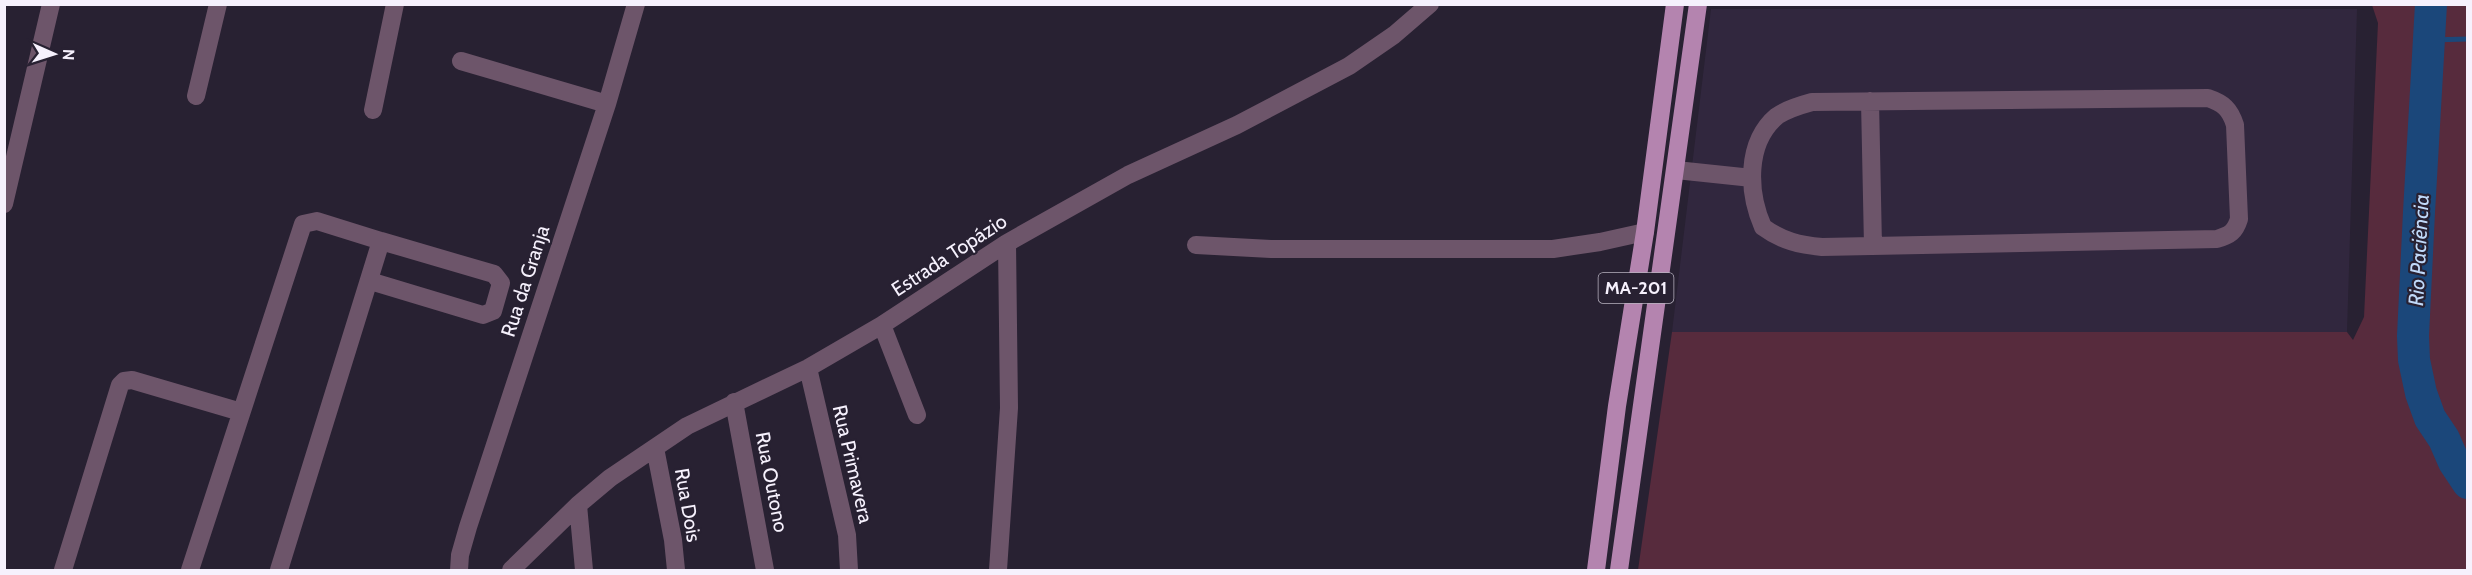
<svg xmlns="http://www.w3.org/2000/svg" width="2472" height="575" font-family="Cabin,sans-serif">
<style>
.built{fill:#31273e}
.green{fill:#572b3d}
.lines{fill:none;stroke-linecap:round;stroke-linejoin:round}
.stream{stroke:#1b477a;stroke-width:5}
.river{stroke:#1b477a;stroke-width:32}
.minor{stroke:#6d556a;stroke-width:18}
.major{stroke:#b484af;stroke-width:18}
.labels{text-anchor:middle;stroke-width:4.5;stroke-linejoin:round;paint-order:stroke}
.shield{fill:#282132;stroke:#b8b3c0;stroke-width:1.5}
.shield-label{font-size:18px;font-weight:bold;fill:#f6f1fd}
.street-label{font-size:20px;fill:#f6f1fd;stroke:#282132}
.water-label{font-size:21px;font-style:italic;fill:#c0d9f9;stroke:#282132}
</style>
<rect width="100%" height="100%" fill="#282132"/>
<path class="built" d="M1711,9h646l-10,323h-675z"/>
<path class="green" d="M2372,5h95v565h-829l34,-238h675l6,8 11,-23 14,-294z"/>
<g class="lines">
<path class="stream" d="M2429,40l39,-1"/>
<path class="river" d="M2431,4l-12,208 -6,124 1,24 7,33 9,25 14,21 10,23 14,21"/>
<path class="minor" d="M461,61l146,43
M196,96l22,-92
M2208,98c15,5 22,11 27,27l4,94c-4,13 -9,16 -22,20l-395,8c-22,-2 -40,-6 -59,-20 -15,-34 -18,-84 14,-111 10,-7 24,-11 35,-14z
M1870,101l3,145
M373,110l22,-106
M1676,170l76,8
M4,204l47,-200
M1196,245l75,4h282l47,-7 45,-10
M370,281l113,34 10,-4 8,-28 -7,-9 -113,-33
M882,325l35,90
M808,368l39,167 2,35
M734,402l31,168
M655,448l18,92 3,30
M578,505l6,65
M63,570l57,-185 4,-4 8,-1 109,32
M190,570l113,-346 14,-3 64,20 -102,329
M459,570l1,-15 8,-28 139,-423 29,-100
M511,570l67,-65 32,-27 77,-52 121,-58 74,-43 125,-82 121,-68 109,-50 112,-59 45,-31 36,-31
M998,570l11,-162 -2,-165"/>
<path class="major" d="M1596,570l21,-164 28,-174 30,-228
M1619,570l79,-566"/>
</g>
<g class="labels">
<rect class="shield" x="1598.5" y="273" width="75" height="30" rx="4.5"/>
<g class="shield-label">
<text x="1636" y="294">MA-201</text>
</g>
<g class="street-label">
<text transform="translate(949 255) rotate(-33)" y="7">Estrada Topázio</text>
<text transform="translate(525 281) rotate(-72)" y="7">Rua da Granja</text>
<text transform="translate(853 464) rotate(77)" y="7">Rua Primavera</text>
<text transform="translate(772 482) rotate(79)" y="7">Rua Outono</text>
<text transform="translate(688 505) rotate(80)" y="7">Rua Dois</text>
</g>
<g class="water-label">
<text transform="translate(2419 250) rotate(-87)" y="7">Rio Paciência</text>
</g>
</g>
<rect width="2472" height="575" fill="none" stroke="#f6f1fd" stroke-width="12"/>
<g transform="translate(54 54) rotate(93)" stroke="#282132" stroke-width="4.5" paint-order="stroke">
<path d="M0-4.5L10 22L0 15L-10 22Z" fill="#f6f1fd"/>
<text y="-9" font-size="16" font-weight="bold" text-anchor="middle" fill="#f6f1fd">N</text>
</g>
</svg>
